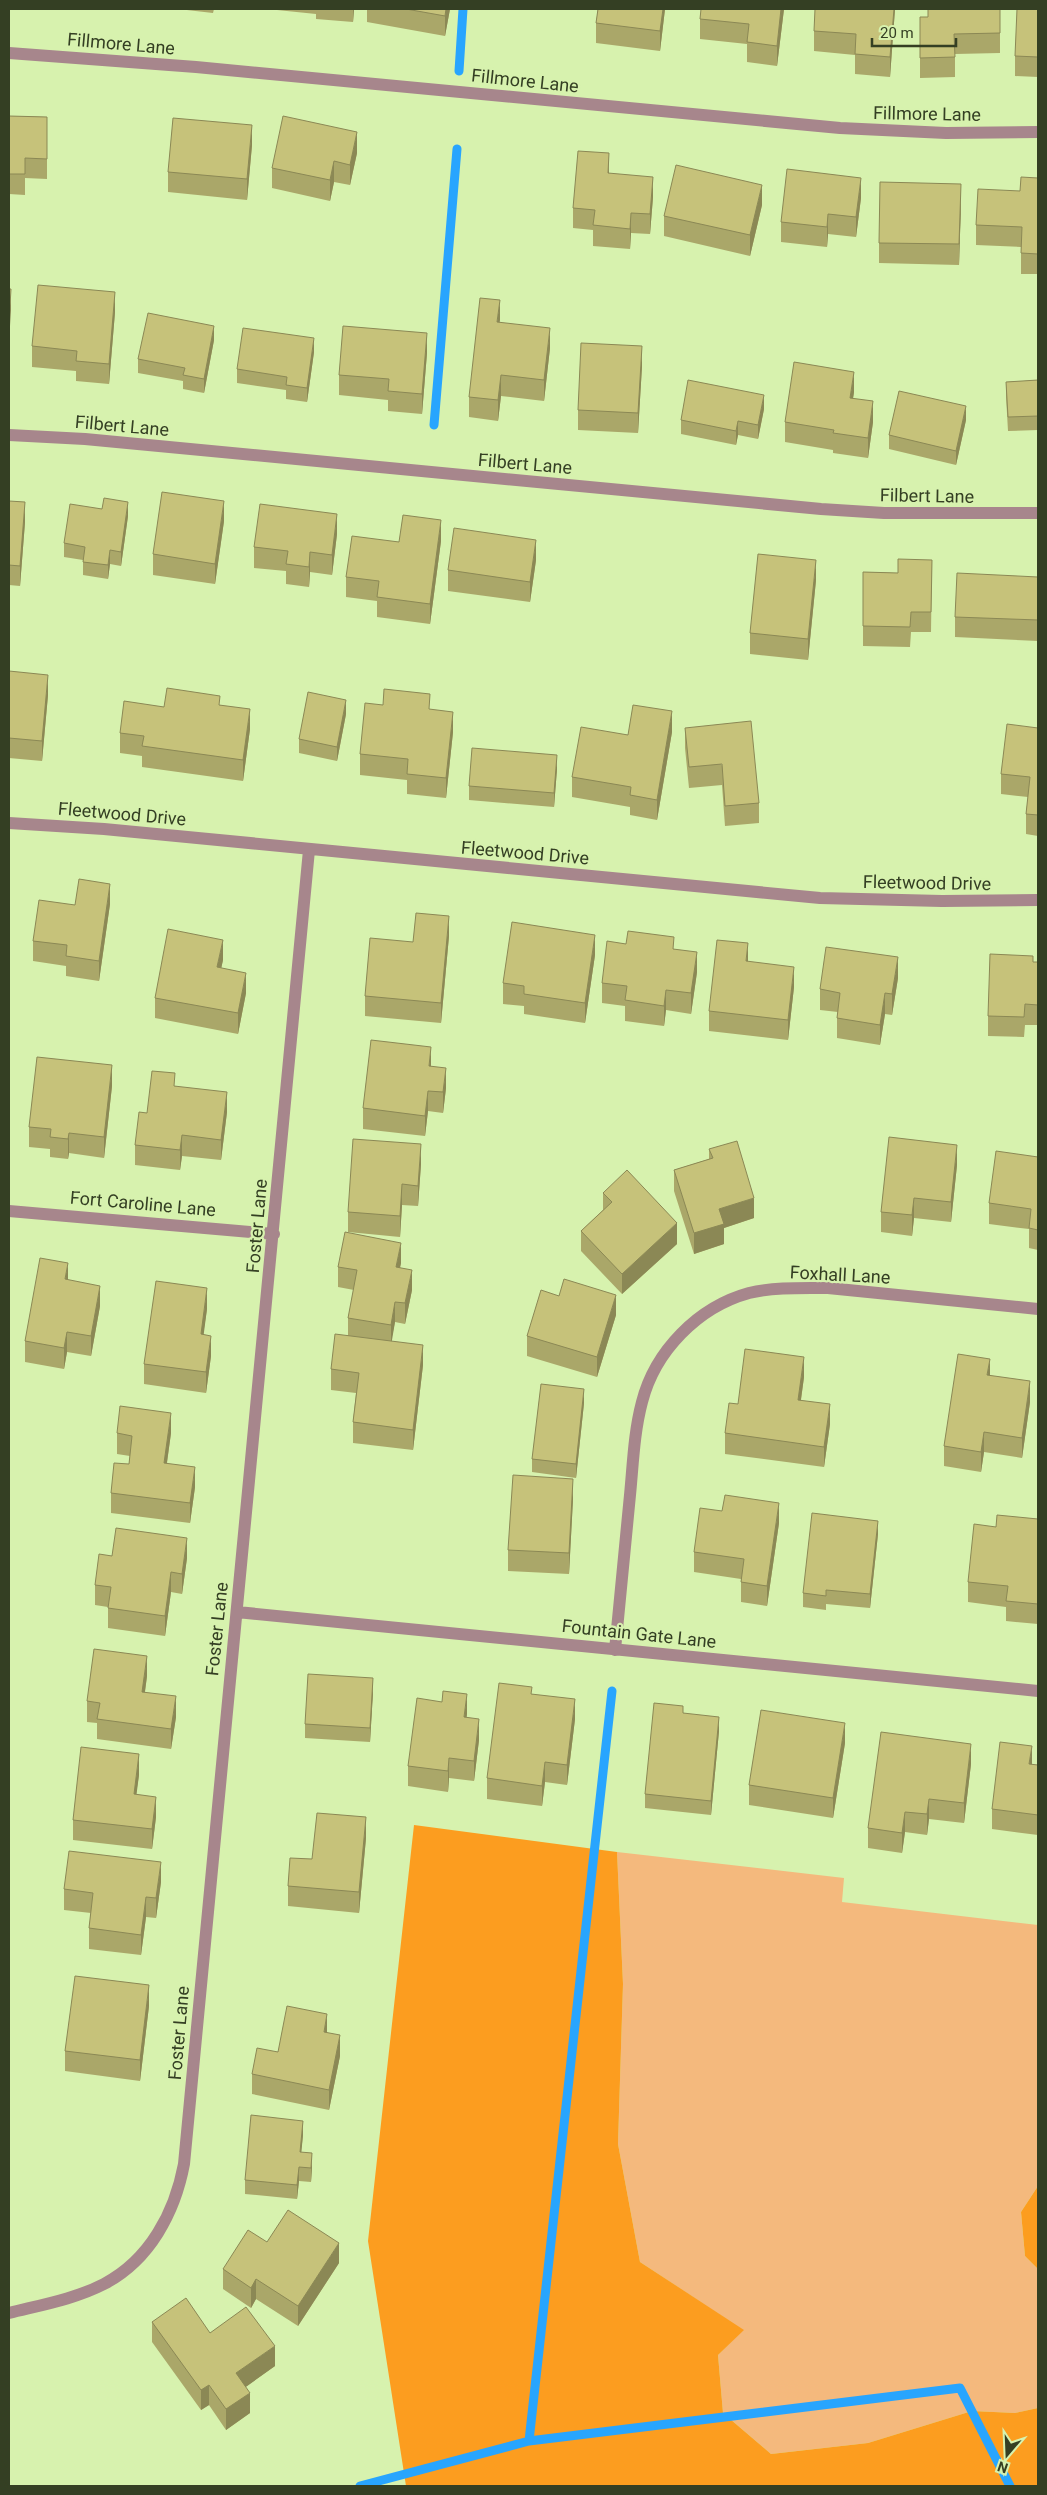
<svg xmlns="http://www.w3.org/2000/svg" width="1047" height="2495" font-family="Roboto,sans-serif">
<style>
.green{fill:#f4b97d}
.forest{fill:#fc9d1f}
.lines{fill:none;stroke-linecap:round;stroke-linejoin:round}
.stream{stroke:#28a5fe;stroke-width:9}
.minor{stroke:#a7868c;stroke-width:12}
.wall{fill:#aaa769}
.shaded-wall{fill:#8b8855}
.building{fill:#c6c27a;stroke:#8b8855}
.labels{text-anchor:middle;stroke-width:4.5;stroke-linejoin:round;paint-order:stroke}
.street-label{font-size:18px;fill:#343f23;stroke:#d7f2ae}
</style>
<rect width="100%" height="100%" fill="#d7f2ae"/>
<path class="green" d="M617,1852l227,26 -2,24 196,23v261l-17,26 4,44 13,13v139l-23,5 -43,-2 -104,32 -97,11 -48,-41 -5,-58 25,-25 -103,-68 -22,-118 5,-160z"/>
<path class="forest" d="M414,1825l203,27 6,132 -5,160 22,118 104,68 -26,25 5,58 48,41 97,-11 104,-32 43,2 23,-5v78h-632l-38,-245z
M1038,2186v83l-13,-13 -4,-44z"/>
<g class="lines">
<path class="stream" d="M459,71l4,-62
M434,425l23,-276
M529,2441l83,-750
M360,2486l169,-45 431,-53 50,98"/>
<path class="minor" d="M9,53l187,14 644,61 106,5 92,-1
M9,435l76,4 736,70 63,4h154
M9,823l95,6 716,69 122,3 96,-1
M9,1211l265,23
M237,1612l801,79
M615,1650c5,-52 10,-103 15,-155 3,-31 4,-63 12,-93 13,-51 56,-95 107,-109 25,-6 52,-5 79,-5l210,21
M9,2313c32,-8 66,-14 95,-29 46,-24 71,-72 80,-120l125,-1314"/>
</g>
<path class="wall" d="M178,9h36l-1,4z
M277,9h77l-1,13 -37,-3v-5l-39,-4z
M367,9h83l-5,27 -78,-14z
M598,9h67l-5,42 -64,-8v-20z
M784,9l-7,57 -30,-4v-18l-47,-5v-20z
M895,9l-5,68 -35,-3v-19l-41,-4v-20z
M1000,9v44l-45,1v23l-35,1v-61h8z
M1038,9v68l-23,-1v-20z
M9,116l38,1v62l-22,-1v17l-16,-1z
M252,145l-5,55 -79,-8v-20z
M357,153l-7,32 -16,-3 -4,19 -58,-13v-20z
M609,173l44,24 -3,37 -19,-1 -1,16 -37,-3v-16l-20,-2v-20z
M1038,178v96h-17v-27l-45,-2v-20z
M861,198l-5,39 -28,-3 -1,13 -46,-5v-20z
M961,204l-2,61 -80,-2v-20z
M762,205l-12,51 -86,-20v-20z
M115,312l-6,72 -33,-3v-10l-44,-4v-21z
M499,322l51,26 -6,53 -43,-5 -3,25 -29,-4v-20z
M214,340l-10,53 -21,-4v-8l-45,-8v-14z
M314,352l-7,50 -21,-3v-9l-49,-7v-14z
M427,353l-5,61 -34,-3v-11l-49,-5v-20z
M642,366l-4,67 -60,-3v-20z
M1038,380v50l-30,1 -2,-35v-14z
M854,392l-1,6 20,24 -5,36 -35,-5v-3l-48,-8v-20z
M764,409l-6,30 -20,-4 -2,10 -55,-11v-14z
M966,420l-10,45 -67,-16v-14z
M9,501l16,21 -5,64 -11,-1z
M128,516l-7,50 -11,-2 -2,15 -25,-4v-15l-19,-3v-14z
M224,521l-9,63 -62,-9v-21z
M337,534l-5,41 -22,-3 -1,15 -23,-3v-13l-32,-3v-21z
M441,541l-11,83 -53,-7v-16l-31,-4v-20l53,-35z
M536,560l-6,42 -82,-11v-21z
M932,560l-1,72h-20l-1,15 -47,-1v-74l35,1z
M1038,577v64l-83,-4v-20z
M816,580l-8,80 -58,-6v-21z
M9,671l39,24 -6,66 -33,-3z
M220,705l30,24 -7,52 -101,-14v-11l-22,-3v-20l44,-26z
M383,705l47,5 23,22 -7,66 -39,-4v-14l-47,-5v-21z
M346,714l-9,47 -38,-8v-14z
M685,728l74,75v20l-34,3 -3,-41 -33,3 -4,-40z
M1038,728v108l-12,-2v-20l2,-17 -27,-3v-20z
M672,732l-15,88 -27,-5v-8l-58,-10v-20l56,-42z
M557,769l-3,38 -85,-7v-14z
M110,904l-11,77 -33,-5v-10l-33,-5v-20l42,-36z
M449,936l-8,87 -76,-7v-20l48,-54z
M626,944l48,5 23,23 -6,42 -25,-4 -2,16 -39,-5v-15l-23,-3v-20z
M595,955l-10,68 -61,-9v-8l-21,-2v-21z
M223,960l-2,8 25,25 -8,41 -83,-16v-20z
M748,962l46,25 -6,53 -79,-9v-20z
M1033,962h5v63h-13l-1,12 -36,-1v-20z
M898,978l-6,37 -7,-1 -5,31 -43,-7v-20l1,-6 -18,-2v-21z
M431,1066l15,22 -3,25 -15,-2 -3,25 -62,-7v-21z
M112,1086l-8,72 -35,-5 -1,6 -18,-2v-8l-21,-2v-20z
M175,1086l52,26 -6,48 -39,-4 -2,14 -45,-5v-20l12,-32z
M709,1149l45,69 -30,10v16l-30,10 -20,-63v-21l35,-11z
M1038,1157v93l-9,-2v-19l-40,-5v-21z
M421,1164l-3,42 -16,-1 -2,32 -52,-5v-20z
M957,1165l-6,57 -37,-4 -2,18 -31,-4v-20z
M603,1193l74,51 -55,50 -41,-43v-20l22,-21z
M401,1263l-1,4 12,23 -7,34 -10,-2 -4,19 32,24 -10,85 -60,-7v-21l3,-29 -25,-3v-21l17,-34v-17l6,-28 -16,-3v-20z
M68,1280l32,26 -9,50 -24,-4 -3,17 -39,-7v-21z
M559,1296l57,19 -19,62 -70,-21v-20z
M207,1309l-4,26 8,21 -5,37 -62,-9v-20z
M990,1375l40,27 -8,56 -38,-6 -3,20 -37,-6v-20z
M804,1377l-3,23 29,24 -6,43 -99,-13v-21l13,-29z
M584,1403l-8,75 -44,-6v-13z
M117,1433h54l-4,30 28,24 -5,36 -79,-10v-20l18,-29 1,-8 -13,-2z
M573,1499l-4,75 -61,-3v-21z
M1038,1519v105l-32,-3v-14l-38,-5v-20l28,-55z
M779,1523l-12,83 -26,-4v-23l-47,-7v-20z
M878,1534l-8,74 -44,-4v6l-23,-3v-14z
M112,1556l75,2 -5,36 -11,-2 -6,44 -57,-8v-21l-13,-2v-20z
M147,1676l-2,16 31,25 -5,32 -74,-10v-16l-10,-1v-21z
M373,1692l-3,50 -65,-4v-14z
M532,1694l43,25 -8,66 -22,-3 -3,24 -55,-7v-21z
M683,1713l36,18 -8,84 -66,-7v-14z
M467,1714l-1,4 13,22 -5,41 -25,-3 -1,14 -40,-6v-20z
M845,1743l-12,75 -84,-13v-20z
M971,1764l-7,59 -35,-4 -2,16 -22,-3 -3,21 -34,-5v-20z
M1032,1765h6v70l-46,-6v-20z
M139,1775l-3,19 20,23 -4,32 -79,-9v-20z
M366,1838l-7,75 -71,-7v-20l24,-27z
M161,1882l-5,36 -10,-1 -5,38 -52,-6v-21l2,-15 -27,-3v-21z
M149,2006l-9,75 -75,-10v-20z
M327,2032l13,24 -11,54 -77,-16v-20l26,-22z
M303,2135l-2,17 11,15 -1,15 -12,-1 -2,18 -52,-5v-14z
M267,2242l72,21 -41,63 -42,-27 -5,9 -28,-19v-20z
M152,2322l58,11 65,33 -30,21 5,26 -24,17 -17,-25 -8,5 -49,-68z"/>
<path class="shaded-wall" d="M353,9h1l-1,13z
M446,9h4l-5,27v-20z
M663,9h2l-5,42v-20z
M781,9h3l-7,57v-20z
M894,9h1l-5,68v-20z
M252,125v20l-5,55v-21z
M357,132v21l-7,32v-20z
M609,153v21l-1,-1z
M334,161v21l-4,19v-21z
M653,177v20l-3,37v-20z
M861,178v20l-5,39v-20z
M961,184v20l-2,61v-21z
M762,185v20l-12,51v-21z
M631,213v20l-1,16v-20z
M828,214v20l-1,13v-20z
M11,289v21l-2,32v-20z
M115,292v20l-6,72v-20z
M500,300v20l-3,22v-20z
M214,326v14l-10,53v-14z
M550,328v20l-6,53v-21z
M427,333v20l-5,61v-20z
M314,338v14l-7,50v-14z
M642,346v20l-4,67v-20z
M854,372v20l-4,26v-20z
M501,375v21l-3,25v-21z
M764,395v14l-6,30v-14z
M873,401v21l-5,36v-20z
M966,406v14l-10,45v-14z
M738,421v14l-2,10v-14z
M224,501v20l-9,63v-20z
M25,502v20l-5,64v-20z
M128,502v14l-7,50v-14z
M337,514v20l-5,41v-20z
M441,520v21l-11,83v-20z
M536,540v20l-6,42v-20z
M110,550v14l-2,15v-14z
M310,552v20l-1,15v-20z
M816,560v20l-8,80v-21z
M48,675v20l-6,66v-20z
M346,700v14l-9,47v-14z
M250,709v20l-7,52v-21z
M672,711v21l-15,88v-20z
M453,712v20l-7,66v-20z
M557,755v14l-3,38v-14z
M110,884v20l-11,77v-20z
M449,916v20l-8,87v-20z
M595,935v20l-10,68v-20z
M223,940v20l-6,28v-21z
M748,943v20l-2,-2z
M697,952v20l-6,42v-21z
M898,957v21l-6,37v-21z
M794,967v20l-6,53v-20z
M246,973v20l-8,41v-21z
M666,990v20l-2,16v-20z
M885,993v21l-5,31v-20z
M431,1047v21l-2,-2z
M112,1065v21l-8,72v-21z
M446,1068v20l-3,25v-21z
M428,1091v20l-3,25v-20z
M227,1092v20l-6,48v-20z
M69,1133v20l-1,6v-20z
M182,1135v21l-2,14v-20z
M421,1144v20l-3,42v-20z
M957,1145v20l-6,57v-20z
M402,1184v21l-2,32v-21z
M754,1198v20l-30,10v16l-30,10v-21l25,-24z
M914,1198v20l-2,18v-21z
M677,1223v21l-55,50v-20z
M401,1243v20l-5,24v-20z
M68,1263v20l-3,-4z
M412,1270v20l-7,34v-21z
M100,1286v20l-9,50v-20z
M207,1288v21l-6,46v-21z
M616,1295v20l-19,62v-20z
M395,1302v20l-4,24v-21z
M67,1332v20l-3,17v-21z
M211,1336v20l-5,37v-21z
M423,1345v20l-10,85v-20z
M804,1357v20l-6,43v-20z
M990,1359v20l-3,-4z
M1030,1381v21l-8,56v-20z
M584,1389v14l-8,75v-14z
M830,1404v20l-6,43v-20z
M171,1413v20l-7,50v-20z
M984,1432v20l-3,20v-20z
M195,1467v20l-5,36v-20z
M573,1479v20l-4,75v-21z
M779,1503v20l-12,83v-20z
M878,1521v13l-8,74v-14z
M187,1538v20l-5,36v-20z
M171,1572v20l-6,44v-20z
M147,1656v20l-5,36v-20z
M373,1678v14l-3,50v-14z
M467,1694v20l-3,24v-21z
M176,1696v21l-5,32v-20z
M575,1699v20l-8,66v-20z
M719,1717v14l-8,84v-14z
M479,1719v21l-5,41v-20z
M845,1723v20l-12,75v-20z
M971,1744v20l-7,59v-20z
M1032,1746v20l-3,-2z
M139,1754v21l-5,39v-20z
M449,1758v20l-1,14v-21z
M545,1762v20l-3,24v-20z
M156,1797v20l-4,32v-20z
M929,1799v20l-2,16v-21z
M905,1812v20l-3,21v-20z
M366,1817v21l-7,75v-21z
M161,1862v20l-5,36v-20z
M146,1897v20l-5,38v-20z
M149,1985v21l-9,75v-21z
M327,2014v21l-3,-3z
M340,2035v21l-11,54v-20z
M303,2121v14l-3,31v-14z
M312,2153v14l-1,15v-14z
M299,2167v14l-2,18v-14z
M339,2243v20l-41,63v-20z
M256,2279v20l-5,9v-20z
M275,2346v20l-39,28v-21z
M209,2385v20l-8,5v-20z
M250,2393v20l-24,17v-21z"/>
<path class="building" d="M406,9h40l-1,7z
M598,9h65l-3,22 -64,-8z
M701,9h80l-4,37 -30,-4 2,-18 -49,-5z
M815,9h79l-4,48 -35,-3 1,-20 -42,-3z
M928,9h72v24l-46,1 1,23 -35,1v-41h8z
M1017,9h21v48l-23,-1z
M9,116l38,1v42l-22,-1v16h-16z
M283,116l74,16 -7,33 -16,-4 -4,19 -58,-12z
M173,118l79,7 -5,54 -79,-7z
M578,151l31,2 -1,20 45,4 -3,37 -19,-1 -1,16 -37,-4 2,-15 -22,-2z
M676,165l86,20 -12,50 -86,-19z
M787,169l74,9 -5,39 -28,-3 -1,13 -46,-5z
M1021,177l17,1v76l-17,-1 1,-26 -46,-2 2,-36 42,2z
M880,182l81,2 -2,60 -80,-1z
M38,285l77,7 -6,72 -33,-3 1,-10 -45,-5z
M9,289h2l-2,33z
M480,298l20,2 -3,22 53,6 -6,52 -43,-5 -3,25 -29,-3z
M148,313l66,13 -10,53 -21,-4 2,-7 -47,-9z
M343,326l84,7 -5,61 -34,-3 1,-12 -50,-4z
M243,328l71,10 -7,50 -21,-3 1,-8 -50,-8z
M581,343l61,3 -4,67 -60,-3z
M794,362l60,10 -4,26 23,3 -5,37 -35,-5 1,-3 -49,-8z
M688,380l76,15 -6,30 -20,-4 -2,10 -55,-11z
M1038,380v36l-30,1 -2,-35z
M899,391l67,15 -10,45 -67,-16z
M162,492l62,9 -9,63 -62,-10z
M104,498l24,4 -7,50 -11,-2 -2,15 -25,-3 2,-15 -21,-4 6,-39 32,5z
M9,501l16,1 -5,64 -11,-1z
M260,504l77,10 -5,41 -22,-3 -1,15 -23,-3 2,-13 -34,-4z
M403,515l38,5 -11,84 -53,-7 2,-16 -33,-4 6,-41 47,6z
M454,528l82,12 -6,42 -82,-12z
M758,554l58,6 -8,79 -58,-6z
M898,559l34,1 -1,52h-20l-1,15 -47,-1v-54l35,1z
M957,573l81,4v43l-83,-3z
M9,671l39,4 -6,66 -33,-3z
M167,688l53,8 -1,9 31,4 -7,51 -101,-14 2,-10 -24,-3 4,-32 40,6z
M384,689l46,5 -1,15 24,3 -7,66 -39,-4 1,-15 -48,-5 5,-51 18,2z
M308,692l38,8 -9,47 -38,-8z
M633,705l39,6 -15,89 -27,-5 1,-8 -59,-10 9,-50 47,8z
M751,721l8,82 -34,3 -3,-42 -33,3 -4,-39z
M1007,724l31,4v87l-12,-1 4,-37 -29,-3z
M472,748l85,7 -3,38 -85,-7z
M79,879l31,5 -11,77 -33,-5 1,-11 -34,-4 6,-41 36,5z
M416,913l33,3 -8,87 -76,-7 5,-58 43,4z
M512,922l83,13 -10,68 -61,-9v-8l-21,-3z
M168,929l55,11 -6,27 29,6 -8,40 -83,-15z
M628,931l46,6 -1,12 24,3 -6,41 -25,-3 -2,16 -39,-6 2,-14 -25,-3 5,-42 19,3z
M717,940l31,3 -2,18 48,6 -6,53 -79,-9z
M826,947l72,10 -6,37 -7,-1 -5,32 -43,-7 3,-25 -20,-4z
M990,954l43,2v6h5v43l-13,-1 -1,13 -36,-1z
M371,1040l60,7 -2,19 17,2 -3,24 -15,-1 -3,25 -62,-8z
M37,1057l75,8 -8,72 -35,-4 -1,6 -18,-2 1,-8 -22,-2z
M152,1071l23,2 -1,13 53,6 -6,48 -39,-5 -2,15 -45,-5 4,-33 8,1z
M889,1137l68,8 -6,57 -37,-4 -2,17 -31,-3z
M353,1139l68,5 -3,42 -16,-2 -2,32 -52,-4z
M737,1141l17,57 -35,11 5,15 -30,9 -20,-63 39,-12 -4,-9z
M996,1151l42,6v73l-9,-2 2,-19 -42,-6z
M627,1170l50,53 -55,51 -41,-43 31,-29 -9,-9z
M345,1232l56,11 -5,24 16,3 -7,33 -10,-1 -4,23 -43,-7 9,-48 -19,-3z
M40,1258l28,5 -3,16 35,7 -9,50 -24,-4 -3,16 -39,-7z
M564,1279l52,16 -19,62 -70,-21 14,-46 18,6z
M156,1281l51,7 -6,46 10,2 -5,36 -62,-8z
M335,1334l88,11 -10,85 -60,-8 6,-49 -28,-4z
M745,1349l59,8 -6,43 32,4 -6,43 -99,-14 4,-30 9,1z
M958,1354l32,5 -3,16 43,6 -8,57 -38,-6 -3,20 -37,-6z
M541,1384l43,5 -8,75 -44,-5z
M120,1406l51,7 -7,50 31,4 -5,36 -79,-10 3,-30 15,1 3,-28 -15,-3z
M513,1475l60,4 -4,74 -61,-3z
M725,1495l54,8 -12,83 -26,-4 3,-23 -50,-7 6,-44 22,3z
M812,1513l66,8 -8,73 -44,-4v6l-23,-3z
M997,1515l41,4v85l-32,-3 2,-15 -40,-4 6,-58 22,3z
M116,1528l71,10 -5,36 -11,-2 -6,44 -57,-8 3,-21 -16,-2 4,-31 13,2z
M94,1649l53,7 -5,36 34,4 -5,33 -74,-10 3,-16 -13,-2z
M308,1674l65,4 -3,50 -65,-4z
M499,1683l33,4 -1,7 44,5 -8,66 -22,-3 -3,24 -55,-8z
M443,1691l24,3 -3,23 15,2 -5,42 -25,-3 -1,13 -40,-5 9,-68 25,4z
M654,1703l29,3v7l36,4 -8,84 -66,-7z
M761,1710l84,13 -12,75 -84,-13z
M881,1732l90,12 -7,59 -35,-4 -2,15 -22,-2 -3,21 -34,-5z
M1000,1742l32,4 -3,18 9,1v50l-46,-6z
M81,1747l58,7 -5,40 22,3 -4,32 -79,-9z
M317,1813l49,4 -7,75 -71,-6 2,-28 22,1z
M69,1851l92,11 -5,36 -10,-1 -5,38 -52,-7 4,-35 -29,-4z
M75,1976l74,9 -9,75 -75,-9z
M287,2006l40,8 -3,18 16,3 -11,55 -77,-16 5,-26 21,4z
M251,2115l52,6 -3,31 12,1 -1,15 -12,-1 -2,18 -52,-5z
M288,2210l51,33 -41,63 -42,-27 -5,9 -28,-19 25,-39 19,12z
M186,2298l24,35 36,-26 29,39 -39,27 14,20 -24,16 -17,-24 -8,5 -49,-68z"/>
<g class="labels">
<g class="street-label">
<text transform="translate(121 44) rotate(5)" y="6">Fillmore Lane</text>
<text transform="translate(525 81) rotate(6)" y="6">Fillmore Lane</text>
<text transform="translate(927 114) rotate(1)" y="6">Fillmore Lane</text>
<text transform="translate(122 426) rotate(5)" y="6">Filbert Lane</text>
<text transform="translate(525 464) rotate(5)" y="6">Filbert Lane</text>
<text transform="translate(927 496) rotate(1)" y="6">Filbert Lane</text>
<text transform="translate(122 814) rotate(5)" y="6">Fleetwood Drive</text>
<text transform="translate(525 853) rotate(5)" y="6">Fleetwood Drive</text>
<text transform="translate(927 883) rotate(1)" y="6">Fleetwood Drive</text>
<text transform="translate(143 1204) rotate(5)" y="6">Fort Caroline Lane</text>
<text transform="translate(257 1226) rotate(-85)" y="6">Foster Lane</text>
<text transform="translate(840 1275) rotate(3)" y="6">Foxhall Lane</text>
<text transform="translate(217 1629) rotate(-84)" y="6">Foster Lane</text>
<text transform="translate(639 1634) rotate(6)" y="6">Fountain Gate Lane</text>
<text transform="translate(179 2033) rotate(-85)" y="6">Foster Lane</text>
</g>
</g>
<rect width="1047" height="2495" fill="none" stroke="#343f23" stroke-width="20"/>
<g transform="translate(1007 2455) rotate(199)" stroke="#d7f2ae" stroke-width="4" paint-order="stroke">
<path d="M0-4L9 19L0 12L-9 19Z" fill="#343f23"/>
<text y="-8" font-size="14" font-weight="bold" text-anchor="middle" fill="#343f23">N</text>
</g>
<path d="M872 38v8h84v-8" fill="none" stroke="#343f23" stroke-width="2.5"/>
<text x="880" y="38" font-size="15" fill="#343f23" stroke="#d7f2ae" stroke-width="4" paint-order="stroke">20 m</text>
</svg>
